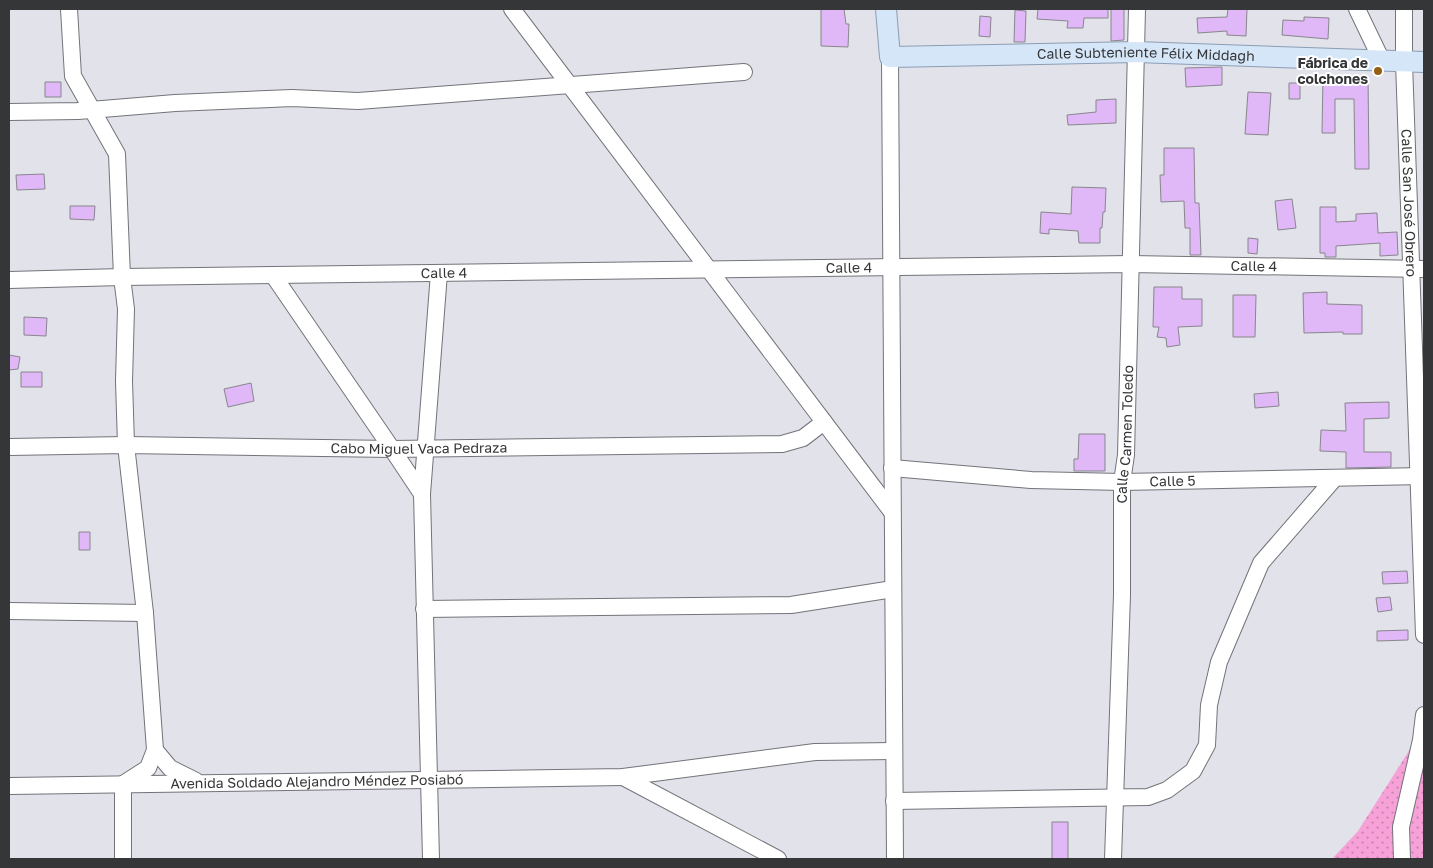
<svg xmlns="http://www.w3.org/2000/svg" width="1433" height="868" font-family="'Golos Text',sans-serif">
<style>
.grass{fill:url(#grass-dots)}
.building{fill:#e0b8f7;stroke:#89868c}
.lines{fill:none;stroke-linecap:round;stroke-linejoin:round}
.minor-casing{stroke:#73737a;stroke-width:18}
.major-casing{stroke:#8b9db3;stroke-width:22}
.minor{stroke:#fff;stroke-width:16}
.major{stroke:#d6e6f9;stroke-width:20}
.poi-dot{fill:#946015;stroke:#fff;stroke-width:2}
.labels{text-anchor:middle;stroke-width:4;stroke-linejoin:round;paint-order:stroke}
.street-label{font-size:14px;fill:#353638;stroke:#fff}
.poi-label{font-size:14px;font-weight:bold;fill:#353638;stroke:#fff;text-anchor:end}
</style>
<defs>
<pattern id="grass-dots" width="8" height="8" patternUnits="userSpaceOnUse" patternTransform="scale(1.25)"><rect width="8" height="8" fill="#f6a1d7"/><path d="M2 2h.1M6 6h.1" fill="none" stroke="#c884af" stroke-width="1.8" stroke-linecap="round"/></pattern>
</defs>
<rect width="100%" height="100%" fill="#e2e2ea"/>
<path class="grass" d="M1424,722v137h-92l26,-28 49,-77z"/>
<path class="building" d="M821,9h23l2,15h3l-1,23 -27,-1z
M1038,9h70v9h-24l-1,10h-16l1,-7 -31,-2z
M1111,9h13v31l-13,1z
M1228,9h19l-1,27 -19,-1v-4l-29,2 -1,-15 30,-1z
M1015,10l11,1 -1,31h-11z
M980,16l11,1 -1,20 -11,-1z
M1304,17l25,1 -1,21 -46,-4 1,-15 21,1z
M1222,67v18l-36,2 -1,-19z
M1345,76h23l1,93h-14l-1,-70h-19v34h-13l1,-55h22z
M45,82h16v15h-16z
M1289,83h11v16h-11z
M1248,92l23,1 -3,42 -23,-1z
M1116,99v24l-48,2 -1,-10 29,-3v-12z
M1164,148h30l1,55h4l2,52h-11v-27h-5l-1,-27 -23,1 -1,-27h4z
M44,174l1,15 -28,1 -1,-15z
M1072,187l34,1 -1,24h-2l-1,16h-2v15h-21l-1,-12 -29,-2v5l-9,-1 1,-21 30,2z
M1292,199l4,29 -18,2 -3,-29z
M70,206h25l-1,14 -24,-1z
M1320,207h16v15l20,-1v-7l21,-1 1,20 19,-1 1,23 -18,1v-13l-44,3v11h-11v-4h-5z
M1248,238l10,1 -1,15 -9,-1z
M1154,287h28v12h20v27l-24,1 2,18 -13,2 -1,-9 -9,-1 2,-10h-6z
M1327,292v12l35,1v29h-19v-2l-39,1 -1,-40z
M1233,295h23l-1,42h-22z
M24,317l23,1 -1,18 -22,-1z
M9,355l11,2 -2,12 -9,1z
M21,372h21v15h-21z
M251,383l3,18 -26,6 -4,-18z
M1278,392l1,14 -24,2 -1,-14z
M1389,402v16l-25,1v33h27v15l-45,1v-16l-26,-1 1,-21 25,1 -1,-28z
M1079,434h26v37h-31v-12h4z
M79,532h11v18h-11z
M1407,571l1,12 -25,1 -1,-12z
M1390,597l2,13 -14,2 -2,-14z
M1408,630v10l-31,1v-10z
M1052,822h16v37h-16z"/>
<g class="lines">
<g class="minor-casing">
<g id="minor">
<path d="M69,9l4,67 44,78 5,123 4,32 -2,72 2,64 19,168 10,137 -7,18 -25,16v75"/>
<path d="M512,9l380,503"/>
<path d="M1357,9l25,52"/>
<path id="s1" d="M1404,9v53l20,573"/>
<path d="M890,57l5,802"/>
<path d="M9,112l69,-1 97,-8 117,-5 66,3 386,-29"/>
<path d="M273,275l119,174 30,45"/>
<path id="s2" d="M9,280l113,-3 1009,-13 293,5"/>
<path id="s3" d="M9,447l117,-2 266,4 390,-5 21,-6 21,-16"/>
<path id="s4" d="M892,468l139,12 91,2 302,-6"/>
<path d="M424,609l367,-4 102,-16"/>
<path d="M9,611l136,2"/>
<path d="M155,750l15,18 26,13"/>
<path d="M623,777l155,82"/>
<path id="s5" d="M9,786l614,-9 192,-25 79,-1"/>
<path d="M894,801l254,-4 19,-7 26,-19 14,-26 2,-40 10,-43 42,-99 73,-84"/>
<path d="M431,859l-9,-365 17,-221"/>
<path id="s6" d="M1113,859l9,-264v-113l4,-27 11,-446"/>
<path d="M1402,859l-1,-32 20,-87 3,-25"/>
</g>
</g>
<g class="major-casing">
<g id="major">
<path id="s7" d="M886,9l4,48 246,-5 288,10"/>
</g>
</g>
<use href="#minor" class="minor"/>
<use href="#major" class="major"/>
</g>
<circle class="poi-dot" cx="1378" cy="71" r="5"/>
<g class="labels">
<g class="street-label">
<text dy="5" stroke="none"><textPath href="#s7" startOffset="304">Calle Subteniente Félix Middagh</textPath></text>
<text dy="5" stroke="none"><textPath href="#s1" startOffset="194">Calle San José Obrero</textPath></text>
<text dy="5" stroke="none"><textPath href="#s2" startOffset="1245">Calle 4</textPath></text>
<text dy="5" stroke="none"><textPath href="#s2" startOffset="840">Calle 4</textPath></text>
<text dy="5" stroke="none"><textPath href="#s2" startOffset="435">Calle 4</textPath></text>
<text dy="5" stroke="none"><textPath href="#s6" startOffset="425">Calle Carmen Toledo</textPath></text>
<text dy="5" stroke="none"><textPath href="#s3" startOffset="410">Cabo Miguel Vaca Pedraza</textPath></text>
<text dy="5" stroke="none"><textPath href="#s4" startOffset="281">Calle 5</textPath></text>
<text dy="5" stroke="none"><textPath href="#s5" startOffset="308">Avenida Soldado Alejandro Méndez Posiabó</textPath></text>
</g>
<g class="poi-label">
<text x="1368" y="68">Fábrica de<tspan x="1368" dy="16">colchones</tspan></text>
</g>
</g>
<rect width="1433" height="868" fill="none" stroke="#353638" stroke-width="20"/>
</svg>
